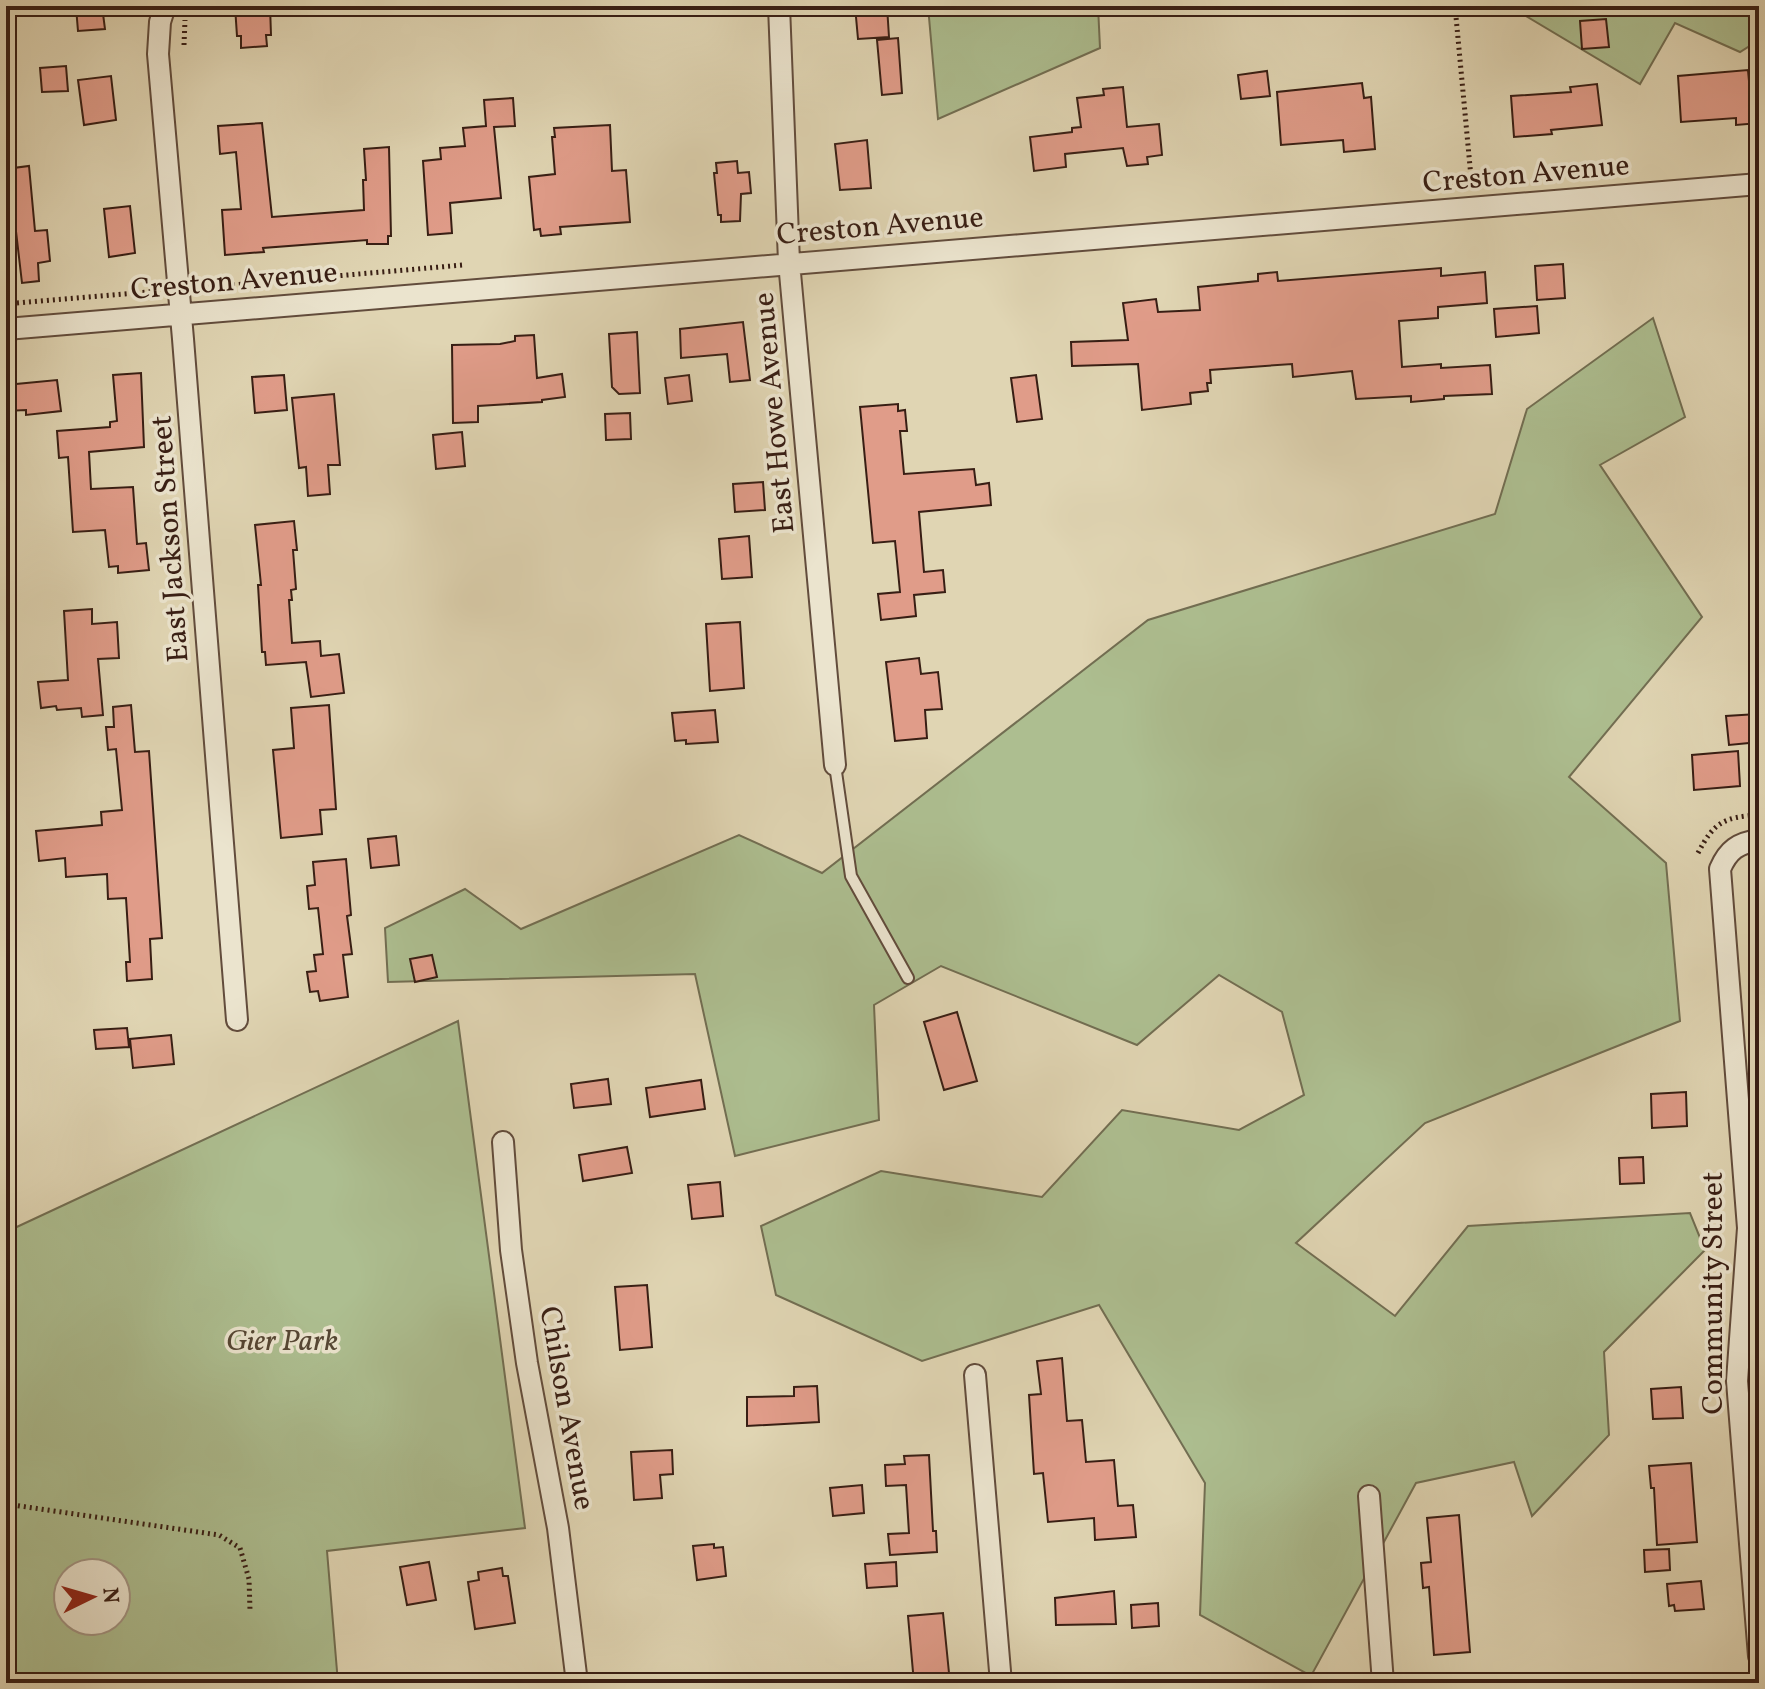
<svg xmlns="http://www.w3.org/2000/svg" width="1765" height="1689" font-family="Vollkorn,serif">
<style>
.green{fill:#adbe90;stroke:#726e52;stroke-width:2;fill-rule:evenodd}
.building{fill:#e09c89;stroke:#381e14;stroke-width:2}
.lines{fill:none;stroke-linecap:round;stroke-linejoin:round}
.lane-casing{stroke:#624c3c;stroke-width:14}
.street-casing{stroke:#624c3c;stroke-width:24}
.path{stroke:#381e14;stroke-width:5;stroke-dasharray:2 4;stroke-linecap:butt}
.lane{stroke:#ebe4ce;stroke-width:10}
.street{stroke:#ebe4ce;stroke-width:20}
.labels{text-anchor:middle;stroke-width:7;stroke-linejoin:round;paint-order:stroke}
.street-label{font-size:30px;fill:#381e14;stroke:#ebe4ce}
.park-label{font-size:30px;font-style:italic;fill:#554633;stroke:#ebe4ce}
</style>
<rect width="100%" height="100%" fill="#e0d5b3"/>
<filter id="stains"><feTurbulence type="fractalNoise" baseFrequency=".0025" numOctaves="4"/><feColorMatrix values="0 0 0 0 .2 0 0 0 0 .09 0 0 0 0 .02 0 0 0 .5 -.17"/></filter>
<radialGradient id="worn" r=".72"><stop offset=".6" stop-color="#630" stop-opacity="0"/><stop offset="1" stop-color="#630" stop-opacity=".3"/></radialGradient>
<path class="green" d="M928,6h170l2,42 -162,71z
M1509,6h250v34l-19,12 -65,-29 -35,61z
M1653,318l32,99 -85,48 102,152 -133,160 97,86 14,158 -255,102 -129,120 99,73 73,-90 222,-13 15,37 -101,102 5,83 -77,81 -18,-54 -98,21 -105,193 -111,-61 5,-132 -106,-178 -177,56 -146,-66 -15,-69 120,-55 161,26 80,-87 117,20 65,-35 -22,-83 -63,-37 -82,70 -196,-79 -67,39 5,115 -144,36 -40,-182 -307,8 -3,-54 80,-39 56,40 218,-94 83,38 326,-253 347,-106 32,-105z
M458,1021l67,507 -198,23 11,132h-332v-451zM68,1573h48v48h-48z"/>
<path class="building" d="M102,6l3,23 -27,2 -2,-24z
M235,6h35l1,29h-5l1,11 -26,2v-12h-4z
M855,6h32l2,31 -31,2z
M1606,19l3,28 -27,2 -2,-28z
M898,38l4,55 -20,2 -5,-55z
M66,66l2,25 -26,1 -2,-24z
M1748,70l1,11 10,-1v43l-23,2v-7l-55,4 -3,-46z
M1267,71l3,25 -29,3 -3,-24z
M111,76l5,44 -32,5 -6,-45z
M1362,83l2,15 7,-1 4,52 -31,3 -1,-12 -62,5 -4,-53z
M1597,84l5,41 -51,5 1,4 -38,3 -3,-41 60,-4 -1,-5z
M1123,87l4,40 32,-3 3,31 -15,2 1,7 -21,2 -4,-18 -58,6 1,13 -32,4 -4,-34 42,-5v-4l9,-1 -4,-29 27,-3 -1,-6z
M513,98l2,28 -21,1 7,71 -51,5 2,30 -24,2 -5,-74 18,-2 -1,-11 25,-2 -2,-18 23,-2 -2,-26z
M262,123l10,94 92,-7 -1,-30h3l-2,-31 25,-2 2,89h-3v8h-21v-4l-104,8 1,4 -39,3 -3,-45 19,-1 -5,-57 -16,2 -2,-28z
M610,125l2,46 14,-1 4,52 -70,5 1,7 -20,2 -1,-7 -6,1 -5,-53 26,-3 -3,-37h3l-1,-9z
M867,140l4,48 -31,2 -5,-46z
M737,161l1,12 11,-1 2,21 -10,1 -1,27 -19,1v-7h-3l-4,-42h3l-1,-10z
M29,166l6,65 12,-1 3,31 -12,2 1,18 -17,2 -10,-86h-6v-28z
M130,206l5,47 -26,4 -5,-48z
M1563,264l2,34 -28,2 -2,-34z
M1441,268v8l44,-4 2,31 -49,4v11l-39,3 3,46 39,-3v4l49,-3 2,29 -48,2v3l-33,3v-6l-55,3 -4,-28 -59,6 -1,-13 -82,6 1,13h-4l1,8 -18,2 1,11 -49,6 -4,-46 -66,2 -1,-24 57,-2 -5,-37 33,-4 2,13 42,-2 -2,-23 60,-6v-7l19,-2 1,9z
M1537,306l2,27 -43,4 -2,-28z
M743,322l7,58 -20,2 -3,-28 -46,4 -1,-29z
M637,332l3,61 -21,1 -7,-7 -3,-53z
M534,335l3,43 25,-4 3,23 -23,3v2l-64,4v16l-25,1 -1,-78 48,-1 15,-3v-5z
M141,373l3,74 -55,5 2,37 42,-2 4,57 9,-1 3,27 -31,3v-7l-9,1 -4,-37 -32,2 -5,-75 -9,1 -2,-27 53,-4v-5l7,-1 -4,-46z
M284,375l3,35 -32,3 -3,-36z
M689,375l3,26 -24,3 -3,-26z
M1036,375l6,44 -25,3 -6,-44z
M57,380l4,31 -35,4v-5l-20,1v-26z
M334,394l6,71h-12l2,29 -22,2 -2,-29 -7,1 -7,-70z
M898,404v7l7,-1 2,21h-7l4,43 70,-5 2,16 13,-2 2,22 -72,7 5,60 19,-2 2,22 -31,3 2,21 -35,4 -3,-26 22,-2 -5,-51 -22,2 -13,-136z
M630,413l1,26 -25,1 -1,-26z
M462,432l3,34 -29,3 -3,-34z
M763,482l2,28 -30,2 -2,-28z
M294,521l3,29h-4l3,39 -5,1 1,10h-3l3,43 28,-2 1,15 18,-2 5,39 -33,4 -5,-35 -40,3 -1,-13h-3l-4,-67h3l-6,-60z
M749,536l3,41 -30,2 -3,-40z
M92,609v15l25,-2 2,36 -21,1 5,56 -21,2 -1,-9 -24,2 -1,-4 -15,2 -3,-26 30,-2 -4,-69z
M740,622l4,66 -34,3 -4,-67z
M919,658l2,16 17,-2 4,37 -17,1 2,28 -32,3 -9,-79z
M131,705l4,47 14,-1 13,187 -12,1 2,40 -25,2 -1,-19h4l-4,-64 -18,1 -1,-25 -41,3 -1,-19 -26,3 -3,-30 66,-6 -1,-13 21,-2 -6,-61 -8,1 -2,-23h8l-1,-20z
M329,705l7,104 -16,1 2,24 -41,4 -8,-88 21,-2 -3,-40z
M715,710l3,32 -32,2v-4l-11,1 -3,-28z
M1757,714l2,28 -30,3 -3,-29z
M1738,751l2,35 -46,4 -2,-35z
M396,836l3,29 -28,3 -3,-29z
M346,859l5,56 -4,1 5,38 -9,1 5,42 -28,4 -2,-10 -8,1 -3,-20 9,-1 -2,-16 9,-1 -5,-46 -9,1 -2,-23 8,-1 -2,-23z
M432,955l5,22 -22,5 -5,-23z
M957,1012l20,69 -33,9 -20,-68z
M127,1028l2,19 -33,2 -2,-19z
M171,1035l3,29 -41,4 -3,-29z
M608,1079l3,25 -37,4 -3,-24z
M701,1080l4,29 -55,8 -4,-29z
M1686,1092l1,34 -35,2 -1,-34z
M627,1147l5,26 -49,8 -4,-26z
M1643,1157l1,26 -24,1 -1,-26z
M720,1182l3,34 -31,3 -4,-34z
M647,1285l5,62 -32,3 -5,-63z
M1062,1358l5,63 15,-1 4,42 28,-2 4,46 15,-1 3,32 -41,3 -1,-22 -46,4 -5,-49 -9,1 -5,-79 12,-1 -4,-33z
M817,1386l2,36 -72,4v-29l47,-1v-9z
M1681,1387l2,31 -30,1 -2,-30z
M672,1450l1,24 -13,1 2,23 -28,2 -3,-48z
M929,1455l4,76h3l1,21 -47,3 -2,-21 21,-1 -3,-48 -20,1 -1,-21 20,-1 -1,-8z
M1691,1463l6,79 -40,3 -3,-57h-3l-2,-22z
M862,1485l2,28 -31,3 -3,-28z
M1459,1515l11,137 -36,3 -5,-68 -6,1 -2,-25 10,-1 -4,-44z
M714,1544v4l9,-1 3,29 -29,4 -4,-34z
M1669,1549l1,21 -25,2 -1,-22z
M429,1562l7,38 -29,5 -7,-38z
M896,1562l1,24 -30,2 -2,-24z
M502,1568l1,8h5l7,47 -40,6 -7,-47 11,-2 -1,-8z
M1701,1581l3,28 -29,2 -1,-6 -5,1 -2,-22z
M1114,1591l2,33 -60,1 -1,-27z
M1158,1603l1,23 -27,2 -1,-23z
M943,1613l7,70h-36l-6,-67z"/>
<g class="lines">
<g class="lane-casing">
<path id="lane" d="M835,765l16,111 57,102"/>
</g>
<g class="street-casing">
<path id="street" d="M165,6l-5,16 -2,32 25,285 54,681
M779,6l10,256 46,503
M6,329l1753,-145
M1759,840c-21,3 -31,10 -39,29l28,359 -11,153 22,275
M503,1142l8,108 16,113 31,165 19,155
M975,1375l26,308
M1369,1496l14,187"/>
</g>
<path class="path" d="M1455,6l17,182
M184,45l1,-25
M197,288l266,-23
M17,303l142,-12
M1698,853c16,-31 26,-36 61,-38
M6,1504l213,31 21,13 9,31 1,31"/>
<use href="#lane" class="lane"/>
<use href="#street" class="street"/>
</g>
<g class="labels">
<g class="street-label">
<text transform="translate(1526 173) rotate(-5)" y="10">Creston Avenue</text>
<text transform="translate(880 225) rotate(-5)" y="10">Creston Avenue</text>
<text transform="translate(234 280) rotate(-5)" y="10">Creston Avenue</text>
<text transform="translate(773 413) rotate(-95)" y="10">East Howe Avenue</text>
<text transform="translate(169 539) rotate(-94)" y="10">East Jackson Street</text>
<text transform="translate(1712 1293) rotate(-90)" y="10">Community Street</text>
<text transform="translate(568 1408) rotate(80)" y="10">Chilson Avenue</text>
</g>
<g class="park-label">
<text x="282" y="1350">Gier Park</text>
</g>
</g>
<rect width="1765" height="1689" fill="none" stroke="#e0d5b3" stroke-width="32"/>
<rect x="8" y="8" width="1749" height="1673" fill="none" stroke="#381e14" stroke-width="4"/>
<rect x="16" y="16" width="1733" height="1657" fill="none" stroke="#381e14" stroke-width="2"/>
<g transform="translate(92 1597) rotate(85)"><circle r="38" fill="#ebe4ce" stroke="#a39584" stroke-width="2"/>
<path d="M0-6L14 30L0 20L-14 30Z" fill="#8f2418"/>
<text y="-12" font-size="22" font-weight="bold" text-anchor="middle" fill="#381e14">N</text>
</g>
<rect width="100%" height="100%" filter="url(#stains)"/>
<rect width="100%" height="100%" fill="url(#worn)"/>
</svg>
